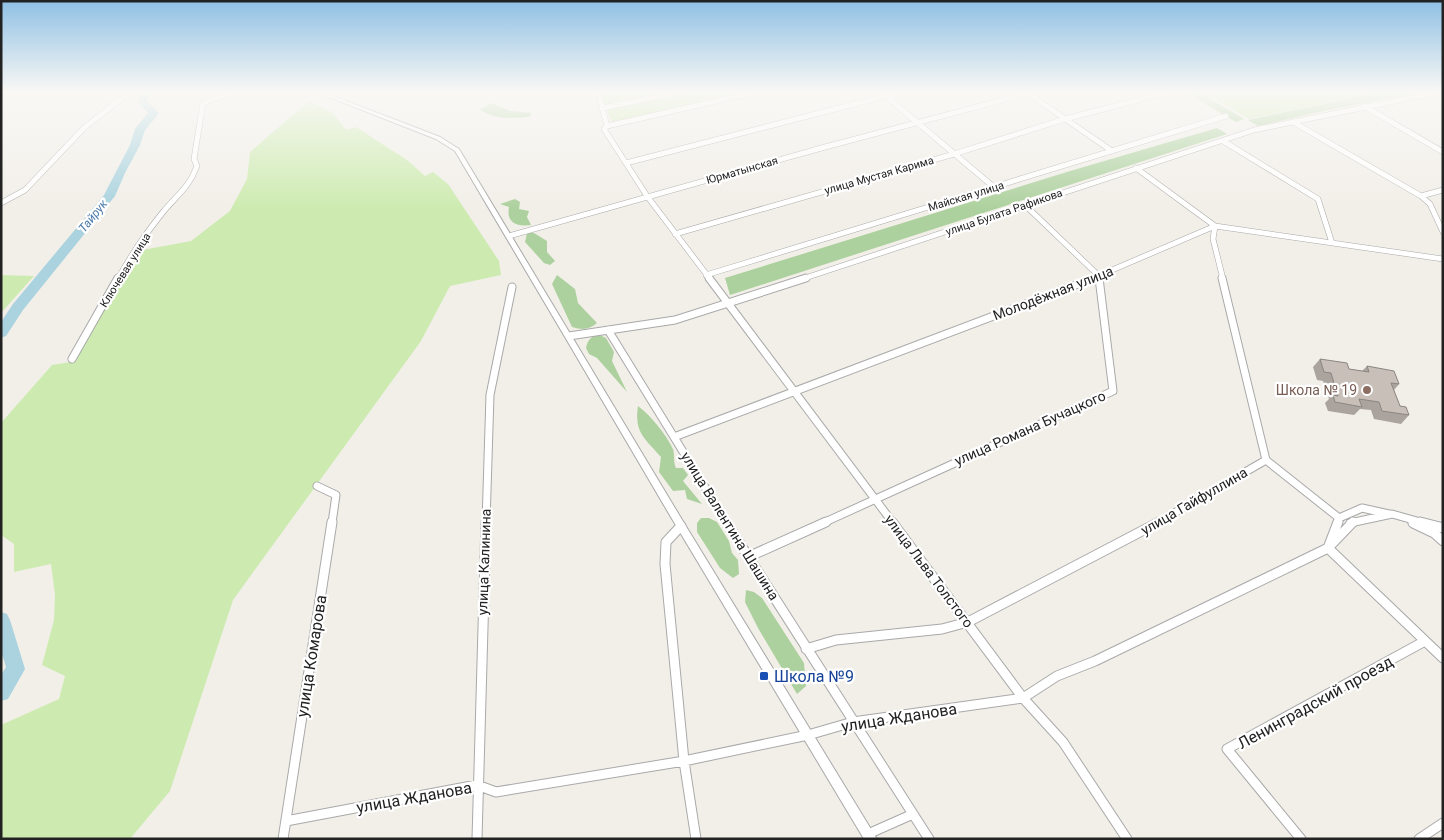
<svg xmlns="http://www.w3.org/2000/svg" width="1444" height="840" font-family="Roboto,sans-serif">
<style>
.grass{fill:#cdebb0}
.forest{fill:#add19e}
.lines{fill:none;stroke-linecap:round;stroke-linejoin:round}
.river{fill:#aad3df;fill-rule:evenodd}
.minor-far2-casing{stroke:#a9a9a9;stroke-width:6}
.minor-far1-casing{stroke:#a9a9a9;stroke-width:9}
.minor-casing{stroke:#a9a9a9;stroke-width:11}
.tertiary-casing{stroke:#a9a9a9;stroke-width:2}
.minor-far2{stroke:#fff;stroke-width:5}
.minor-far1{stroke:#fff;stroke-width:7}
.minor{stroke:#fff;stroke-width:9}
.tertiary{fill:#fff;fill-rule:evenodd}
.wall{fill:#aba49e}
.building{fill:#c7bfb8;stroke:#8b8681}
.education-dot{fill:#8d6e63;stroke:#fff;stroke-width:2}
.transit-dot{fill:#1a4fb4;stroke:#fff;stroke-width:2}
.labels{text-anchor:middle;stroke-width:4.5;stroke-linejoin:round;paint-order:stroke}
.far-street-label{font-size:11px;fill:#222;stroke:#fff}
.far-water-label{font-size:12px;font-style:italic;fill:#4a7aab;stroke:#fff}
.street-label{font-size:14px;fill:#222;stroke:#fff}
.education-label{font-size:14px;fill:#785e54;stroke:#fff;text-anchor:end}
.near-street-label{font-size:16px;fill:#222;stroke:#fff}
.near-transit-label{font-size:16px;fill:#164399;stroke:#fff;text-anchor:start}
</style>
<rect width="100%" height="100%" fill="#f2efe9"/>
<path class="grass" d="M602,92h153l-142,33 -10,-23z
M1203,92h178l-132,27z
M309,101l24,12 13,17 10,-3 51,33 18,16 8,-4 15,12 51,77 2,14 -51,11 -29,55 -188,259 -63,191 -40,48h-129v-114l58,-26 6,-23 -23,-11 12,-45 1,-25 -4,-31 -37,8v-28l-13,-9v-112l51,-58 19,-3 66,-111 54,-10 39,-30 17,-32 3,-27z
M1,275l33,1 -33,37z"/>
<path class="forest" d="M1185,92h14l45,27 -8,3z
M1381,92h42l-95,18 -70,16 -10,-6z
M492,103l18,8 22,2 -3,4c-18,1 -35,3 -50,-8z
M1217,128l10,6 -497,161 -5,-17 345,-107z
M515,199l5,3 -1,7 10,2 -2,6 4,8c-14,2 -25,-2 -22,-18l-9,-3z
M527,233h7l13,8v11l8,9 -5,4 -6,-2 -19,-21z
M557,275l18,14 3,14 19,20c-8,7 -15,7 -25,4l-20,-43z
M600,335l6,3 8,14 -2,9 15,31 -30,-34 -8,-4 -3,-6c2,-9 5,-12 14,-13z
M638,406c14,11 27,27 35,43 2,6 0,13 3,19h7l5,7 -5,6 19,23 -15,-5 -2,-9 -12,1 -14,-19 2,-15c-16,-19 -27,-24 -23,-51z
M701,518h8l8,4 12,19 3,12 6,7 1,14 -6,4 -13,-10 -23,-36v-9z
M746,590l8,2 8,6 42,65 2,23 -9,8 -39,-66 -13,-26z"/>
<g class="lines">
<path class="river" d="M142,92h10l-5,9 12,12 -14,17 -5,15 -15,28 -10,23 -92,114 -17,26 -5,2v-16l12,-18 91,-109 26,-50 5,-16 13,-16 -11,-12z
M1,612l6,2 3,6 15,49 -17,30 -7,2v-26l5,-8 -5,-16z"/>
<g class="minor-far2-casing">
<path id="minor-far2" d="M598,92l9,34
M881,92l114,96
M1026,92l86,59
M1364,106l79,46
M603,108l76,-16
M1293,122l128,74 9,8 13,28
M1223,141l95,58 14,44
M626,163l275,-71
M1136,168l79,58 -2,13 10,40
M1421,196l22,-6
M1,203l24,-13 59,-62 46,-36
M1025,205l74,71v3
M675,234l279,-80 111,-35 104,-27
M509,236l316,-89 208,-55
M706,275l520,-159
M118,279c13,-24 28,-46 45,-67 14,-17 26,-24 34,-46l-3,-7 9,-56 30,-11
M710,279l-63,-83 -43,-67 3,-3 149,-34
M802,279l452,-149 185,-38
M1091,279l124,-53 228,33"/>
</g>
<g class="minor-far1-casing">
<path id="minor-far1" d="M709,278l184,245
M608,330l119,193
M569,336l106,-16 131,-42
M72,359l46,-81
M674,437l420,-159
M1266,460l73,58
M317,486l19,9 -4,28
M486,523l4,-128 22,-108
M823,523l290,-132 -14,-113
M1157,523l109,-63 -44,-182
M1337,523l2,-5 23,-10 27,6
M1350,523l42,-9 32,9"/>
</g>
<g class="minor-casing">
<path id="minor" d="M726,522l203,317
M892,522l131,176 40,44 64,97
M1338,522l-10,26 115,110
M1420,522l23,6
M1413,523l21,10 9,8
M681,526l-15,16 -1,22 19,197 12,78
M748,557l78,-35
M806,649l30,-9 106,-11 26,-7 191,-100
M286,821l191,-36 19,7 188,-31 124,-26 45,-13 170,-24 34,-22 38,-15 233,-113 25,-26
M868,834l45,-20
M283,839l49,-317
M477,839l9,-317
M1301,839l-74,-90 198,-108
M1419,839l24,-16"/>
</g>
<g class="tertiary-casing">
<path id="tertiary" d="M316,92h7l117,45 19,12 225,374 193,316h-13l-186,-310 -113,-192 -110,-186 -19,-12z"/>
</g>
<use href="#minor-far2" class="minor-far2"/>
<use href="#minor-far1" class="minor-far1"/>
<use href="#minor" class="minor"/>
<use href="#tertiary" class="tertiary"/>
</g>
<path class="wall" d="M1320,359l29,10 13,2 5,-5 32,18 -5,6 6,16 9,9 -8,9 -27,-5 -3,-9 -11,-1 -6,6 -26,-4 -3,-8 4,-4 -6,-18 -6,-1 -4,-13z"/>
<path class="building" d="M1320,359l27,4 2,6 20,3 -2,-6 27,5 5,13 -8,-1 9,23 6,1 3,8 -27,-4 -3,-9 -20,-3 3,8 -27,-5 -2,-7 5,1 -7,-23 -7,-1z"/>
<linearGradient id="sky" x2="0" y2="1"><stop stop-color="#8fc0e4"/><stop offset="0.44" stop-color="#f9f8f5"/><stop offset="1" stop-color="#f9f8f5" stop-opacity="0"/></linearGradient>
<rect width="1444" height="209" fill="url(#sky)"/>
<circle class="education-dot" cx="1367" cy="390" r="5"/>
<rect class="transit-dot" x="759" y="671" width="10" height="10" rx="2.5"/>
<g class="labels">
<g class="far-street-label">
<text transform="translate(742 170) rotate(-16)" y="4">Юрматынская</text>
<text transform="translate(879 175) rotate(-16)" y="4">улица Мустая Карима</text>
<text transform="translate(966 196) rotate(-17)" y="4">Майская улица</text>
<text transform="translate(1004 212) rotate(-19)" y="4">улица Булата Рафикова</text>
<text transform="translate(125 270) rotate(-58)" y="4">Ключевая улица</text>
</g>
<g class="far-water-label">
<text transform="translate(93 216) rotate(-51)" y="4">Тайрук</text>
</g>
<g class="street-label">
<text transform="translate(1053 293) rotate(-21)" y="5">Молодёжная улица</text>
<text transform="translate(1030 428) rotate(-24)" y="5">улица Романа Бучацкого</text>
<text transform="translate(1194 501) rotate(-30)" y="5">улица Гайфуллина</text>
<text transform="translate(730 526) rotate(58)" y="5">улица Валентина Шашина</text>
<text transform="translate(484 562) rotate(-88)" y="5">улица Калинина</text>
<text transform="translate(929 571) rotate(53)" y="5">улица Льва Толстого</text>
</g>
<g class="education-label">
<text x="1357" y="395">Школа № 19</text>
</g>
<g class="near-street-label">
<text transform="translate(311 656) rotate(-81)" y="6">улица Комарова</text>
<text transform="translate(1315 702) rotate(-29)" y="6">Ленинградский проезд</text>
<text transform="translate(899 717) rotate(-9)" y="6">улица Жданова</text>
<text transform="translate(414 797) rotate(-10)" y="6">улица Жданова</text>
</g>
<g class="near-transit-label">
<text x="774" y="682">Школа №9</text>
</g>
</g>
<rect width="1444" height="840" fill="none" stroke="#222222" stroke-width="5"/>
</svg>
